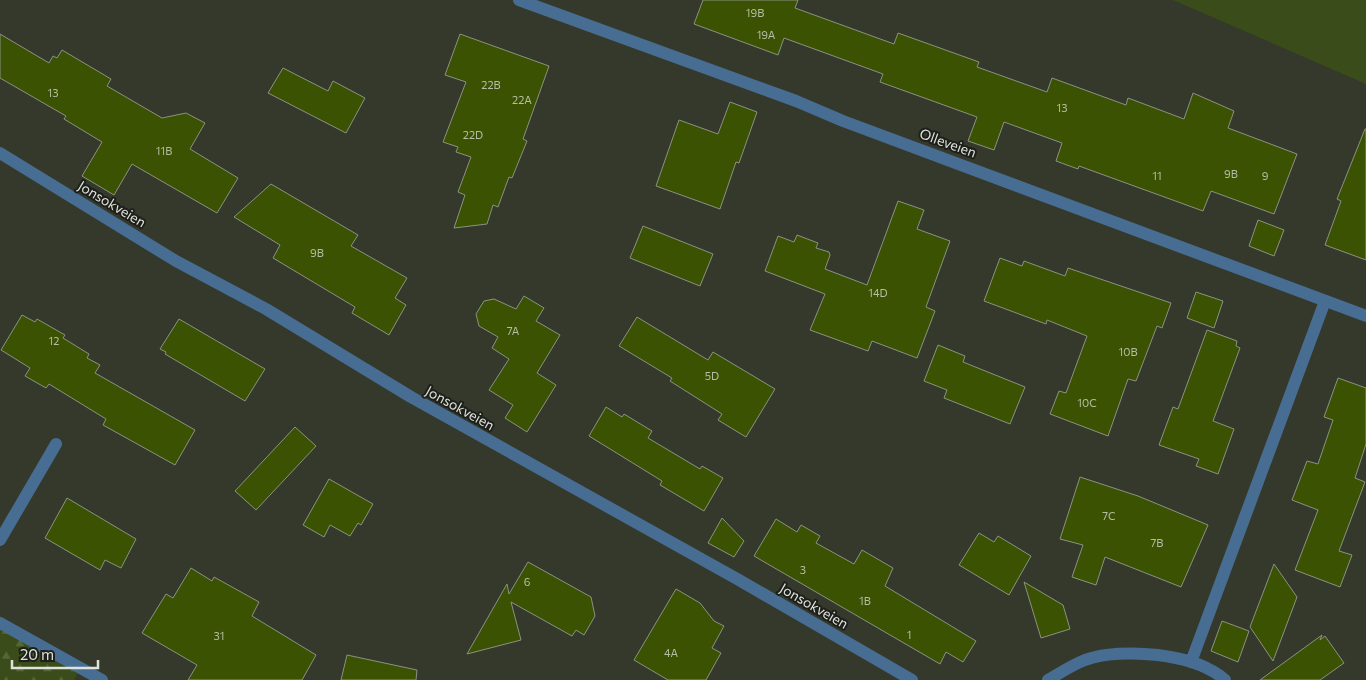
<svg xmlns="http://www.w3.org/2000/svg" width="1366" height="680" font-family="Commissioner,sans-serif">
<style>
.forest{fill:url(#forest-firs)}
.park{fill:#3a4c19}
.building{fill:#3b5203;stroke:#8b9282}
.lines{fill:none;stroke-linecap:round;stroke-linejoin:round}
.minor{stroke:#486d92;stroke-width:12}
.labels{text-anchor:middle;stroke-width:4;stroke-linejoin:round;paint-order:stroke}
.number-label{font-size:11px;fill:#b5bea4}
.street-label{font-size:14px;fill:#dee2da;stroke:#1d1f1a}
</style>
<defs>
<pattern id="forest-firs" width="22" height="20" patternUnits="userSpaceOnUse" patternTransform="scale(1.25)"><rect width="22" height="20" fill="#3a4c19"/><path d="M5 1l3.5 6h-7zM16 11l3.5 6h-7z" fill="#56663a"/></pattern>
</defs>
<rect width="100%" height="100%" fill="#34392c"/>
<path class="forest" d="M0,616l82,50 -8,14h-74z"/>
<path class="park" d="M1173,0h193v84z"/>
<path class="building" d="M703,0h95l-3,8 99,36 4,-11 81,29 -2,5 70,25 5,-14 74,27 2,-7 56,21 9,-26 41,18 -6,17 69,26 -23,60 -63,-23 -8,20 -124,-45 -1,3 -22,-8 6,-18 -58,-21 -10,28 -26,-9 9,-24 -97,-35 3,-8 -99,-36 -6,17 -84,-31z
M0,34l49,29 4,-7 4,2 5,-8 49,29 -4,7 55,32 24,-5 19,10 -15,26 48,29 -21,35 -85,-49 -18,31 -32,-19 20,-34 -38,-23 2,-3 -66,-38z
M460,34l89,32 -26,73 4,2 -15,37 -3,-1 -11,30 -5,-2 -6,19 -33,4 11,-33 -7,-3 13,-35 -15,-5 2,-5 -15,-5 23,-60 -21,-7z
M283,68l45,23 5,-10 32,17 -19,35 -78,-40z
M730,102l27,10 -18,51 -3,-1 -16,47 -64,-23 23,-66 39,14z
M1365,129h1v131l-41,-15 16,-44 -4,-2z
M271,184l87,51 -7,11 56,32 -12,20 11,7 -17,30 -37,-22 3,-6 -82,-49 7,-13 -46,-28z
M898,201l26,9 -7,19 33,12 -24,66 9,4 -18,47 -45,-17 -4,10 -58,-21 15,-36 -60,-23 13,-35 16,6 3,-7 21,8 -2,5 13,4 1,3 -5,14 42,16z
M1258,220l26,10 -10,26 -25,-10z
M643,226l70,28 -13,32 -70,-28z
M1000,258l22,8 2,-5 41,15 3,-8 103,35 -9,25 -5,-2 -21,55 -8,-2 -20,57 -58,-22 9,-23 7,2 21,-57 -40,-16 -1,4 -62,-23z
M1196,292l27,9 -9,27 -27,-10z
M524,296l20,12 -8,13 24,14 -23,38 19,12 -29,47 -22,-14 8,-13 -24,-15 20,-31 -17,-11 6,-11 -19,-11 -3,-12 8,-13 10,-2 22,10z
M22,315l13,7 2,-3 28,16 -2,3 26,16 -2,4 13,7 -5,8 100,57 -20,35 -72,-40 3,-6 -57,-35 -3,4 -21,-12 5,-8 -29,-18z
M637,317l71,43 5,-8 62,37 -29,48 -28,-17 4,-6 -52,-33 2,-3 -53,-32z
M179,319l86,50 -20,32 -80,-47 1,-2 -6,-3z
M1207,330l30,11 -1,5 4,2 -27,73 21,8 -16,45 -22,-8 3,-7 -40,-14 14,-38 5,2z
M938,345l27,11 -2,6 62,25 -15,37 -66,-26 3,-8 -23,-9z
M1338,378l28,10v56l-11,34 10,4 -26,69 13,4 -12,32 -45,-17 23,-60 -26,-10 15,-39 11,3 15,-44 -9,-3z
M606,407l16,10 2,-3 28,17 -4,7 52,31 2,-3 21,12 -19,33 -44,-26 2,-4 -73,-45z
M295,427l21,19 -60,64 -21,-19z
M1080,477l58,19 70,29 -27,62 -76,-30 -9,28 -24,-8 11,-32 -23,-6z
M329,479l44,25 -12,21 -3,-2 -8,13 -20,-11 -6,12 -21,-12z
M67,498l69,41 -15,29 -16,-8 -5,10 -55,-32z
M722,518l22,23 -10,16 -26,-14z
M776,519l21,13 4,-7 19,11 -4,7 38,21 8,-14 31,18 -8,18 91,55 -13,21 -17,-10 -6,12 -186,-108z
M979,533l15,9 4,-6 33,20 -22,39 -50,-30z
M528,562l63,35 4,19 -11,19 -8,-5 -4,6 -61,-34 10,38 -54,14 40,-70 2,10z
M1274,564l23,33 -24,64 -23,-34z
M191,568l21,13 2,-4 45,25 -7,14 64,39 -14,25h-114l9,-15 -55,-32 24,-39 7,4z
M1024,582l39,23 7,24 -29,9z
M676,589l24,14 14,18 10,5 -12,22 9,5 -15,27h-38l-34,-20z
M1222,621l27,10 -11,31 -27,-11z
M1322,635l-2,5 5,-4 19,27 -24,17h-60z
M347,655l70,15 -1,10h-75z"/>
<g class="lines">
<path class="minor" d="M519,0l277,101 47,20 523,195
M0,153l176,108 90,48 145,88 328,183 173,100
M0,540l56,-96
M0,623l102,57
M1191,662l134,-361
M1048,680c12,-7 24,-15 37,-20 37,-13 110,-7 140,20"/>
</g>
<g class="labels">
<g class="number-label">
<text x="755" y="17">19B</text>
<text x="766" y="39">19A</text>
<text x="491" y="89">22B</text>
<text x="53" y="97">13</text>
<text x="522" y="104">22A</text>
<text x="1062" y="112">13</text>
<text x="473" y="139">22D</text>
<text x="164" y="155">11B</text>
<text x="1231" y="178">9B</text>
<text x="1157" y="180">11</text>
<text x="1265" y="180">9</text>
<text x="317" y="257">9B</text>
<text x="878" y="297">14D</text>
<text x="513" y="335">7A</text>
<text x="54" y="345">12</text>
<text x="1128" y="356">10B</text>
<text x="712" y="380">5D</text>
<text x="1087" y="407">10C</text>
<text x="1109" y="520">7C</text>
<text x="1157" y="547">7B</text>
<text x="803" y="574">3</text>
<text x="527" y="586">6</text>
<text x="865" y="605">1B</text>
<text x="909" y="639">1</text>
<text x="219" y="640">31</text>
<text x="671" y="657">4A</text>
</g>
<g class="street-label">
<text transform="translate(948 143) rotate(20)" y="5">Olleveien</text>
<text transform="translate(112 204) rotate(31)" y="5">Jonsokveien</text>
<text transform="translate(460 408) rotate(29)" y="5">Jonsokveien</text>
<text transform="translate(814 606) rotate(30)" y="5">Jonsokveien</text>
</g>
</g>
<path d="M12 660v8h86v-8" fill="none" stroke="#dee2da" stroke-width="2.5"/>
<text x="20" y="660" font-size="15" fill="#dee2da" stroke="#1d1f1a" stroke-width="4" paint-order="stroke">20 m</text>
</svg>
